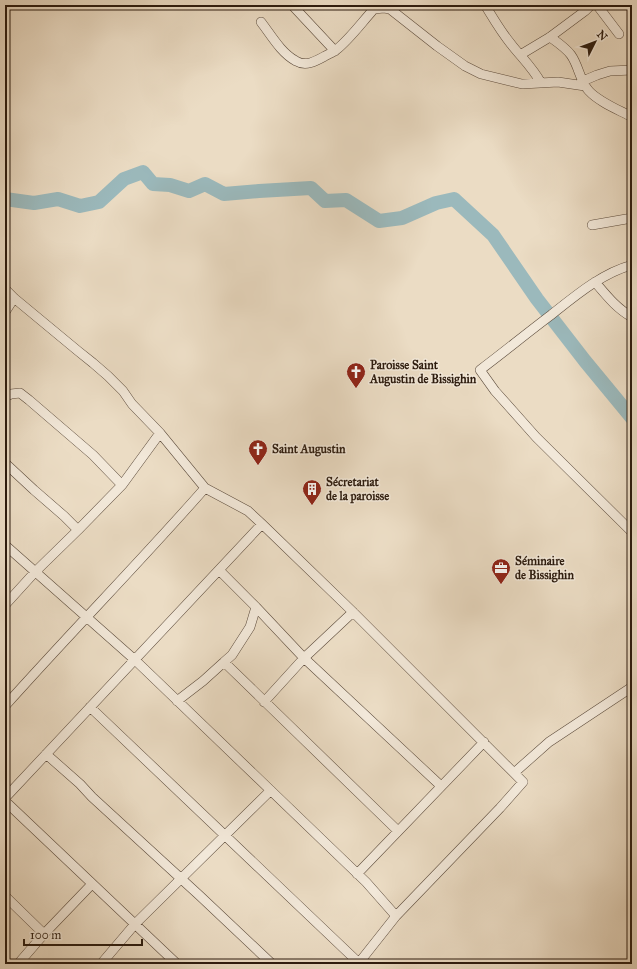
<svg xmlns="http://www.w3.org/2000/svg" width="637" height="969" font-family="'IM FELL Great Primer',serif">
<style>
.lines{fill:none;stroke-linecap:round;stroke-linejoin:round}
.river{stroke:#9bb9bc;stroke-width:14}
.minor-casing{stroke:#5c4b3c;stroke-width:10}
.minor{stroke:#f2e8d9;stroke-width:9}
.labels{text-anchor:middle;stroke-width:3;stroke-linejoin:round;paint-order:stroke}
.poi-label{font-size:12px;font-weight:bold;fill:#2c1b0e;stroke:#f2e8d9;text-anchor:start}
</style>
<rect width="100%" height="100%" fill="#ebdcc4"/>
<filter id="stains"><feTurbulence type="fractalNoise" baseFrequency=".005" numOctaves="4"/><feColorMatrix values="0 0 0 0 .2 0 0 0 0 .09 0 0 0 0 .02 0 0 0 .5 -.17"/></filter>
<radialGradient id="worn" r=".72"><stop offset=".6" stop-color="#630" stop-opacity="0"/><stop offset="1" stop-color="#630" stop-opacity=".3"/></radialGradient>
<g class="lines">
<path class="river" d="M5,199l29,4 24,-4 22,7 19,-4 25,-23 19,-7 10,12 17,1 19,6 16,-7 19,10 35,-3 52,-3 14,13 21,-1 33,21 23,-3 34,-15 18,-4 39,36 44,64 48,62 47,57"/>
<g class="minor-casing">
<path id="minor" d="M292,5l43,46
M369,5l5,4 10,-1 6,1 47,37 28,20 16,8 41,10 36,-2 27,4
M485,5c8,13 16,27 26,39 10,13 22,24 30,39
M597,5l22,29
M261,22c10,13 20,31 35,39 10,6 20,0 29,-5 4,-2 8,-4 11,-6 14,-11 26,-28 38,-41
M550,37c7,5 16,11 21,18 8,11 9,27 18,36 10,11 30,19 43,26
M520,55l30,-18 35,-26 6,-6
M583,81l14,-6 13,-4 22,-1
M592,225l40,-7
M632,265c-30,8 -57,31 -81,50 -24,18 -47,37 -71,55l15,21 41,46 96,95
M595,282c11,13 22,27 37,35
M5,289l9,9 64,53 15,12 15,13 15,15 9,13 28,29 45,55 43,23 14,13 91,88 170,170 -23,26 -104,108 -38,48
M5,312l9,-14
M5,397l6,-3 9,-1 9,7 64,55 29,30
M5,463l29,27 30,26 14,14
M5,545l130,115 231,222 30,34
M219,570l37,37 48,51 137,128
M5,605l30,-33 43,-42 44,-45 38,-52
M224,662l8,-7 18,-28 6,-20
M177,701l26,-20 21,-19 174,169
M264,702l40,-44 49,-46
M5,706c66,-74 135,-144 200,-218
M90,707l269,256
M46,754l34,30 12,13 108,99 72,68
M514,773l35,-31 83,-55
M5,798l257,-274
M5,801l172,163
M357,874l127,-132
M5,896l39,38
M18,964l26,-30 48,-50
M101,964l34,-40 135,-133"/>
</g>
<use href="#minor" class="minor"/>
</g>
<defs>
<g id="church-pin" transform="scale(1)"><path d="M0 17L-7.5 6A9.5 9.5 0 1 1 7.5 6Z" fill="#8f2418" stroke="#f2e8d9"/><path d="M-1.2-6h2.4v3.5h3.3v2.4h-3.3V6h-2.4V-.1h-3.3v-2.4h3.3Z" fill="#fff"/></g>
<g id="building-pin" transform="scale(1)"><path d="M0 17L-7.5 6A9.5 9.5 0 1 1 7.5 6Z" fill="#8f2418" stroke="#f2e8d9"/><path d="M-4-6H4V6H1V3H-1V6H-4ZM-2.5-4.3h1.7v1.8h-1.7ZM.8-4.3h1.7v1.8H.8ZM-2.5-1h1.7V.8h-1.7ZM.8-1h1.7V.8H.8Z" fill="#fff"/></g>
<g id="office-pin" transform="scale(1)"><path d="M0 17L-7.5 6A9.5 9.5 0 1 1 7.5 6Z" fill="#8f2418" stroke="#f2e8d9"/><path d="M-6-3h4V-5.5h4V-3h4V5H-6ZM-1-4.5V-3h2v-1.5ZM-6 0V1H6V0Z" fill="#fff"/></g>
</defs>
<g fill-rule="evenodd">
<use href="#church-pin" x="356" y="372"/>
<use href="#church-pin" x="258" y="449"/>
<use href="#building-pin" x="312" y="489"/>
<use href="#office-pin" x="501" y="568"/>
</g>
<g class="labels">
<g class="poi-label">
<text x="370" y="369">Paroisse Saint<tspan x="370" dy="14">Augustin de Bissighin</tspan></text>
<text x="272" y="453">Saint Augustin</text>
<text x="326" y="486">Sécretariat<tspan x="326" dy="14">de la paroisse</tspan></text>
<text x="515" y="565">Séminaire<tspan x="515" dy="14">de Bissighin</tspan></text>
</g>
</g>
<rect width="637" height="969" fill="none" stroke="#ebdcc4" stroke-width="20"/>
<rect x="6" y="6" width="625" height="957" fill="none" stroke="#2c1b0e" stroke-width="2"/>
<rect x="10" y="10" width="617" height="949" fill="none" stroke="#2c1b0e"/>
<g transform="translate(595 42) rotate(48)" stroke="#f2e8d9" stroke-width="3" paint-order="stroke">
<path d="M0-3L7 15L0 10L-7 15Z" fill="#2c1b0e"/>
<text y="-6" font-size="11" font-weight="bold" text-anchor="middle" fill="#2c1b0e">N</text>
</g>
<path d="M24 939v6h118v-6" fill="none" stroke="#2c1b0e" stroke-width="2"/>
<text x="30" y="939" font-size="12" fill="#2c1b0e" stroke="#f2e8d9" stroke-width="3" paint-order="stroke">100 m</text>
<rect width="100%" height="100%" filter="url(#stains)"/>
<rect width="100%" height="100%" fill="url(#worn)"/>
</svg>
